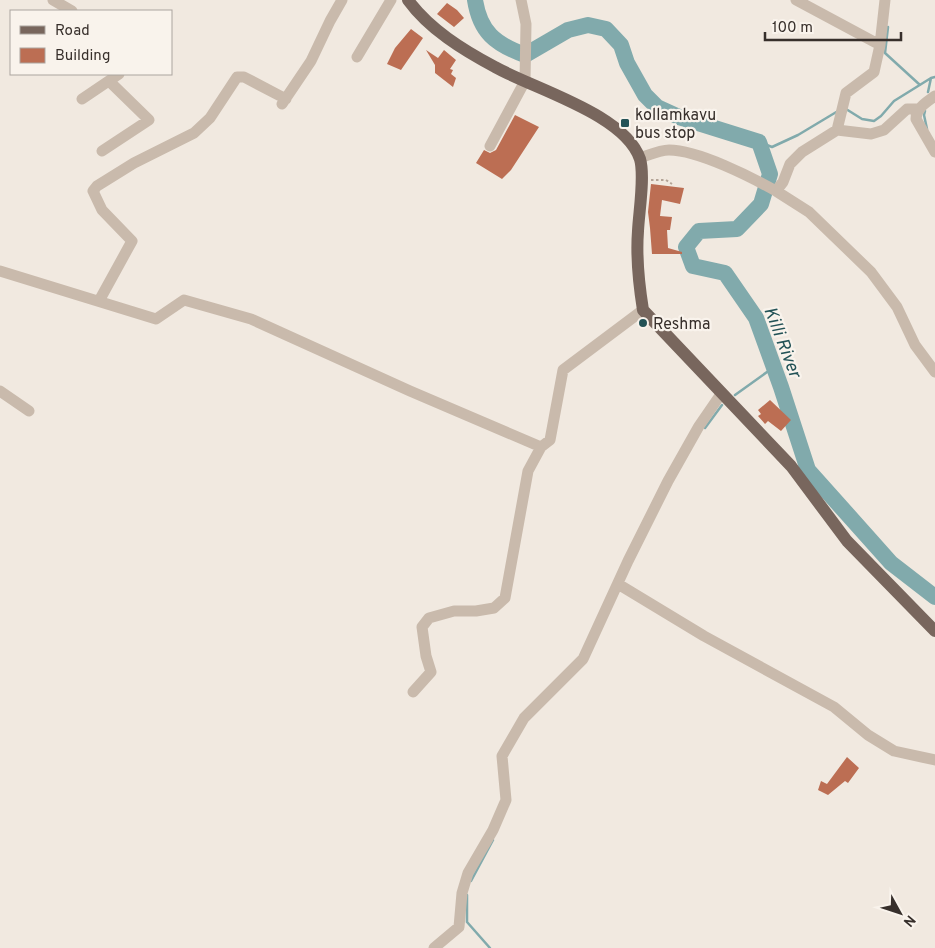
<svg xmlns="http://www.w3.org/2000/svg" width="935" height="948" font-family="Overpass,sans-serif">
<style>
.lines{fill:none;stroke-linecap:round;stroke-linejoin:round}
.stream{stroke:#81aaac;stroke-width:2.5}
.river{stroke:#81aaac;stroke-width:16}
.building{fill:#bc6e53}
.path{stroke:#b4a497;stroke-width:2;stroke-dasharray:2.5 2.5;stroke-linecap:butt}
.street{stroke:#c9baac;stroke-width:11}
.primary{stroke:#78665d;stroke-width:12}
.poi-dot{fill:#235256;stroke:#f9f3ec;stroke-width:2}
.labels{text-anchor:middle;stroke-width:4.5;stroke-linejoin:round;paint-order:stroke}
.poi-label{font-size:16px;fill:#372f2b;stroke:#f9f3ec;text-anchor:start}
.water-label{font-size:18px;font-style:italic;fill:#235256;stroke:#f9f3ec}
</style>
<rect width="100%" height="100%" fill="#f1e9e0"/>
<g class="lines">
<path class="stream" d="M888,27l-3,26 35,32
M928,92l3,-14
M846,109l16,10 12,2 7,-5 13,-15 37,-23 4,-1
M925,111l-1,4 3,14
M759,142l13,5 26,-12 40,-24
M735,395l39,-28
M705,428l17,-23
M471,881l22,-41
M467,895v27l23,26"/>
<path class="river" d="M475,0c5,32 20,44 50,55l43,-25 20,-5 18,4 15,16 6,18 18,32 12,12 22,10 80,25 11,32 -9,30 -24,25 -38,2 -13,16 7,19 32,7 31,45 25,69 27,83 83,93 44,34"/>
</g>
<path class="building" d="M447,3l10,7 7,8 -10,9 -17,-13z
M411,29l12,9 -22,32 -14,-6 8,-16z
M426,50l12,8 6,-8 12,10 -6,9 3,1 -2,4 5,4 -3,9 -18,-14v-8z
M515,115l24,12 -28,43 -9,9 -26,-16 8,-13 6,3 6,-3z
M651,184l33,4 -4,16 -18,-4 -2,16 12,1 -2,13h-3l1,18 14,4v2h-30l-2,-26 -2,-16z
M770,400l21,20 -10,11 -13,-10 -3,3 -7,-8 3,-2 -3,-4z
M847,757l12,11 -11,15 -3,-2 -17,14 -10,-5 3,-9 6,3z"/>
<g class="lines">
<path class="path" d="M651,180h15l6,4"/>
<path class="street" d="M53,0l19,11
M796,0l84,45
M357,57l34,-57
M935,96c-8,6 -19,12 -19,23l19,33
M82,99l37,-25
M282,104l29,-43 19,-40 12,-21
M837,130l9,-37 28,-21 6,-27 5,-45
M490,146l35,-65 1,-57 -5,-24
M102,151l47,-31 -40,-39
M640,158c9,-3 20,-8 29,-8 29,0 82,27 107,41l7,-9 7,-18 12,-12 35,-22 34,4 13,-4 23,-21h11
M776,191l33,21 62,60 26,35 18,38 20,27
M0,271l156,48 28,-19 67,19 159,72 131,56 9,-7 13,-70 80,-60
M99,301l33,-60 -30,-31 -9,-19 4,-5 37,-23 60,-30 16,-15 27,-41h7l42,22
M0,391l29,20
M618,584l86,52 130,71 34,28 26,16 41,9
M413,692l18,-20 -5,-16 -4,-29 7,-9 25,-7h22l18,-3 11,-10 23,-127 13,-24
M434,948l25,-21 3,-34 6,-20 25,-43 13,-30 -4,-44 22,-38 59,-59 45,-98 40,-80 31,-55 22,-32"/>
<path class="primary" d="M408,0c21,29 55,50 87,67 39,22 130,47 145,92 5,17 -1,52 -2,72 -2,26 1,54 5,79l148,156 56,75 88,90"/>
</g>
<g class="poi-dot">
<rect x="620" y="118" width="10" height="10" rx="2.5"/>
<circle cx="643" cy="323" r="5"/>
</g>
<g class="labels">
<g class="poi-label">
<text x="635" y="120">kollamkavu<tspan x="635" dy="18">bus stop</tspan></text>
<text x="653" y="329">Reshma</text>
</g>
<g class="water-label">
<text transform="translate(783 342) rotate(69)" y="6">Killi River</text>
</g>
</g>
<rect x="10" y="10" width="162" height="65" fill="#f9f3ec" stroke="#aba59f"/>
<rect x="20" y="26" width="25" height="8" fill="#78665d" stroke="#aba59f"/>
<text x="55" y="35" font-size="15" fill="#372f2b">Road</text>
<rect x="20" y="48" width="25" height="15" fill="#bc6e53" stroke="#aba59f"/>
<text x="55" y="60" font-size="15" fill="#372f2b">Building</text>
<g transform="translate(900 913) rotate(130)" stroke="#f9f3ec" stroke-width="4" paint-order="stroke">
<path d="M0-4L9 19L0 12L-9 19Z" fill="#372f2b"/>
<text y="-8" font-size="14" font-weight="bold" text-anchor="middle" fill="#372f2b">N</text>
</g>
<path d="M765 32v8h136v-8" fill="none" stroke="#372f2b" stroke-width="2.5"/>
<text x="772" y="32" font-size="15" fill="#372f2b" stroke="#f9f3ec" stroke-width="4" paint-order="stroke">100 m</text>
</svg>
